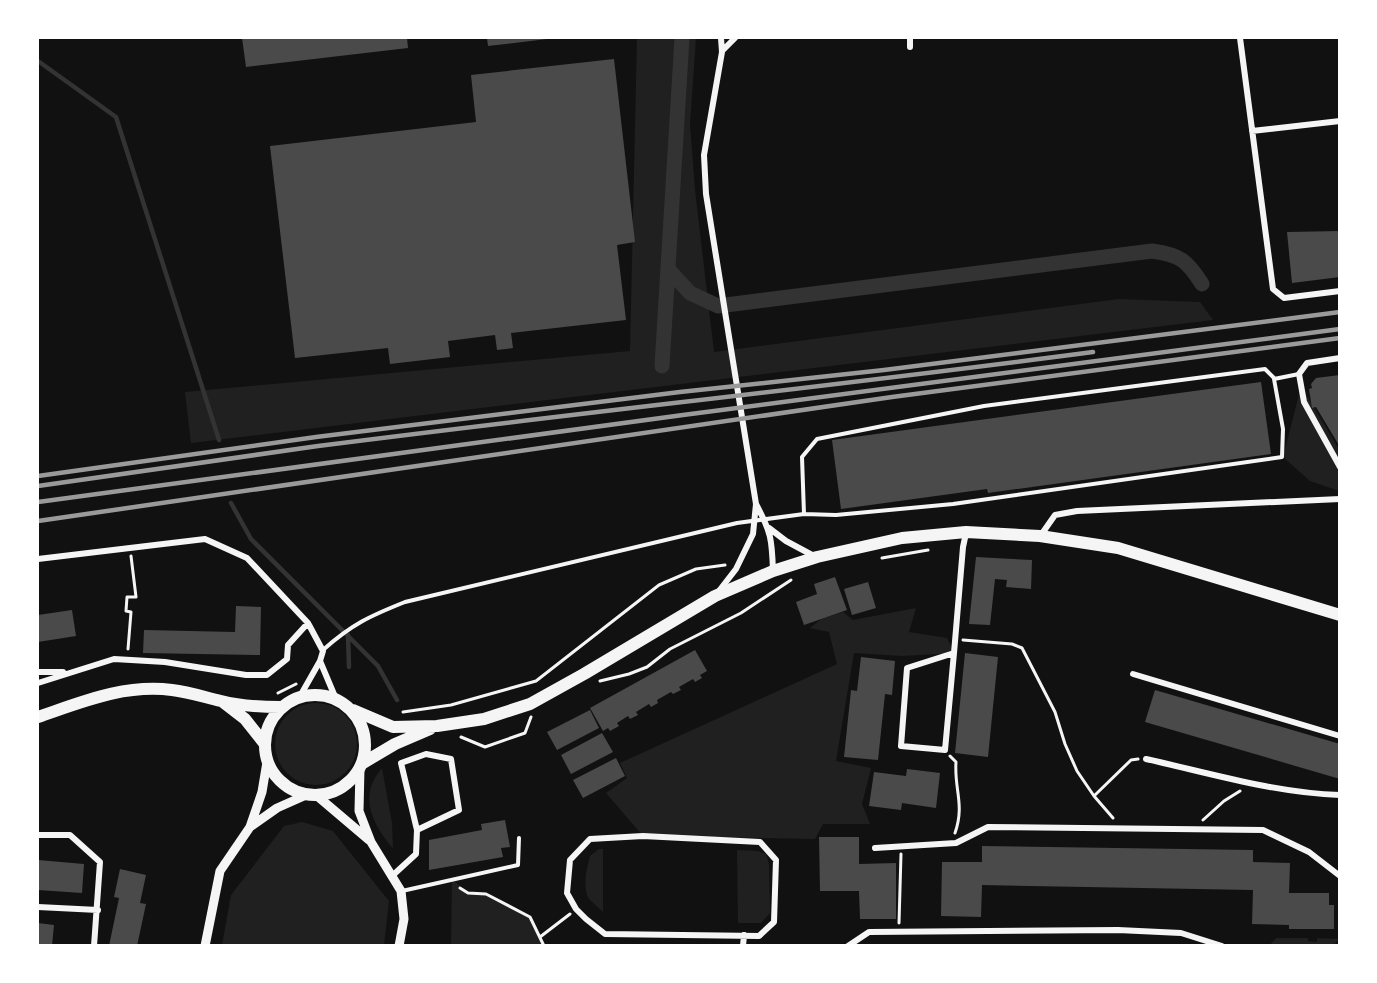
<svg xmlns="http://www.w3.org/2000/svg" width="1377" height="983" font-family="'Source Sans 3',sans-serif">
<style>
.green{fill:#202020}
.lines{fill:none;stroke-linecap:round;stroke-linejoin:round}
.stream{stroke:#333;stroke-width:4.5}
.canal{stroke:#333;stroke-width:15}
.building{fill:#4a4a4a}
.path{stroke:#f5f5f5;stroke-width:3}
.service{stroke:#f5f5f5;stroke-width:4}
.minor{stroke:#f5f5f5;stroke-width:6}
.tertiary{stroke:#f5f5f5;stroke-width:9}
.primary{stroke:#f5f5f5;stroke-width:12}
.rail{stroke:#9a9a9a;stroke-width:4.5}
</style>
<rect width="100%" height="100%" fill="#111"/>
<path class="green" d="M637,38h59l-6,86 5,66 19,162 405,-53 81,3 13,18 -1022,123 -6,-51 445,-41z
M1301,386l38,63v42l-29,-10 -27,-24z
M916,608l-7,24 38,6 7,15 -52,3 -48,-3 -18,108 35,7 -9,36 8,20h-47l-8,15 -172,-3 -37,-43 21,-15 -7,-15 217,-99 -8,-32 -19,-4 11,-9 22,-7 10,8z
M275 744a41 41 0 1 1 82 0a41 41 0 1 1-82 0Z
M382,768l10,55 1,26c-20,-25 -36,-52 -11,-81z
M302,822l31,9 56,70 -5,44h-162l9,-50 53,-69z
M599,849h4v63c-4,-4 -10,-9 -14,-13 -7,-11 -2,-32 1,-43z
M737,850l21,1 8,3 3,10 1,49 -9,10h-23z
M452,879l16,14 18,1 44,23 14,29h-93z
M1276,938h32v3l9,1v-4l22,1 -5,6h-64z"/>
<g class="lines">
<path class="stream" d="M38,61l78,56 103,323
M231,503l20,36 127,127 19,34
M348,635l1,32"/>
<path class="canal" d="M668,269l22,24 28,13 434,-55c28,4 35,9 50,33
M662,366l20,-328"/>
</g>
<path class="building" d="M242,38h165l1,10 -162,19z
M487,38h60v1l-59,7z
M614,59l21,183 -18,3 9,75 -115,13 2,15 -16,2 -2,-15 -47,6 2,16 -60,7 -2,-16 -93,10 -25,-212 206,-24 -5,-47z
M1340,231v46l-48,6 -5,-51z
M1340,375v72l-24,-40 -4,1 -3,-19 3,-1 -1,-4 5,-6z
M1261,382l10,72 -283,39 -1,-4 -146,20 -9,-69z
M976,557l56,3 -1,29 -25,-2 1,-7 -12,-1 -5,46 -21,-1z
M835,577l12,33 -43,15 -8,-23 21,-8 -3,-10z
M868,582l8,26 -24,7 -8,-26z
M236,606l25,1 -1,48 -117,-2 1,-23 91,2z
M72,610l4,26 -38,6v-27z
M695,650l12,21 -7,4 2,3 -7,4 -2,-3 -14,8 2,3 -8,4 -2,-2 -14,8 1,3 -7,4 -2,-3 -13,8 2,3 -8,4 -2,-3 -11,7 2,3 -9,5 -2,-3 -5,3 -13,-23z
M965,653l33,4 -10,100 -33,-4z
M861,657l34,4 -3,34 -7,-1 -7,66 -34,-3 7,-67 6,1z
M1155,690l185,54v35l-195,-57z
M590,710l9,18 -42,22 -10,-18z
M602,733l11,19 -42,22 -10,-19z
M616,758l9,18 -42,22 -10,-18z
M907,769l33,4 -4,35 -34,-5 -1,7 -32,-4 5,-34 32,4z
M505,820l5,27 -9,1 2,9 -74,13v-30l53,-10 -1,-6z
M819,837h40v27l37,-1v56h-36l-1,-28h-39z
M982,846l271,4v12l37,1 -1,30h40v12h5v24h-45v-4l-37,-1 1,-34 -271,-5 -1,32 -40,-1 1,-54h40z
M38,860l46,4 -2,29 -44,-3z
M120,869l26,6 -6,28 6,1 -9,42h-28l10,-48 -5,-1z
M38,923l16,2 -2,21h-14z"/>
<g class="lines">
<path class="path" d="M882,558l46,-8
M963,640l49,4 10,4 33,64 10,32 12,27 17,25 37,-36 7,-1
M128,649l3,-37 -5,-1 1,-14h9l-5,-41
M600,681l29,-7 18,-7 23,-18 71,-36 50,-33
M278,693l18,-9
M403,712l48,-7 85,-24 123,-96 37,-16 29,-4
M461,737l24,10 40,-14 6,-16
M950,756l6,6c-2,28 9,42 -1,71
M1094,796l19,22
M1203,820l21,-19 16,-10
M460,888l8,5 18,1 44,23 14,29
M899,923l2,-69
M540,937l30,-23"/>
<path class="service" d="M1275,379l-10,-10 -281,37 -167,33 -15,18 2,57 32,1 117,-11 329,-47 1,-28 -9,-50 25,-5
M323,650c29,-26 47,-34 82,-48l332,-79 67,-9
M402,891l116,-26 1,-27"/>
<path class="minor" d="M910,38v9
M1240,38l33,251 11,9 56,-7
M722,51l13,-13
M1252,131l88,-10
M1340,358l-33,5 -8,11 5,28 36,65
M756,504c15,28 16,35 17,67
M769,528l17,13 28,15
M1041,535l14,-20 22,-4 263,-12
M38,559l167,-20 42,19 61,65 15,28 -3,10 -21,37
M719,591l17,-22 17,-35 3,-30 -50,-310 -2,-39 18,-103 -1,-14
M954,653l-9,97 -44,-4 6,-78 47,-15 9,-106 3,-14
M320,661l16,38
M38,672h25
M1133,674l207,62
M38,683l76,-24 51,3 81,13h21l20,-16 1,-14 20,-22
M1146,759c63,14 129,34 194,36
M38,835h32l30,27 -6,84
M643,836l117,6 16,18 -2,62 -15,14 -154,-2 -19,-15 -10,-10 -9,-16 3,-33 20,-21z
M875,848l81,-5 32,-16 275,3 46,22 31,24
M392,876l24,-22 1,-24 42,-20 -8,-51 -25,-5 -25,9 16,67
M38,907l60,3
M743,946l1,-11
M848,946l21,-14 249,-2 63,3 41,13"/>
<path class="tertiary" d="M360,768l-1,43 12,31 30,49 3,28 -5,27
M316,795l53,45
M250,827l27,-19 27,-12
M205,946l15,-75 30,-44 12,-35 5,-30"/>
<path class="primary" d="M265 745a50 50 0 1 1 100 0a50 50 0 1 1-100 0Z
M223,702l22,17 19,24
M353,710l40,17 44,-1 47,-7 46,-15 54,-30 131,-78 58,-25 44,-14 85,-19 64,-6 74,4 78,12 222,67
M38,717c44,-15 86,-33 134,-27 17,2 32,7 49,11 19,5 40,6 59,6
M363,763l32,-19 35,-15"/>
<path class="rail" d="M38,476l278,-39 364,-45 204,-22 456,-58
M38,486c93,-13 186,-27 280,-40 258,-33 517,-60 775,-94
M38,502l645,-87 657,-86
M38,521l854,-124 448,-59"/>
</g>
<rect width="1377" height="983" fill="none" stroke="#ffffff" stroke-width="78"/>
</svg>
